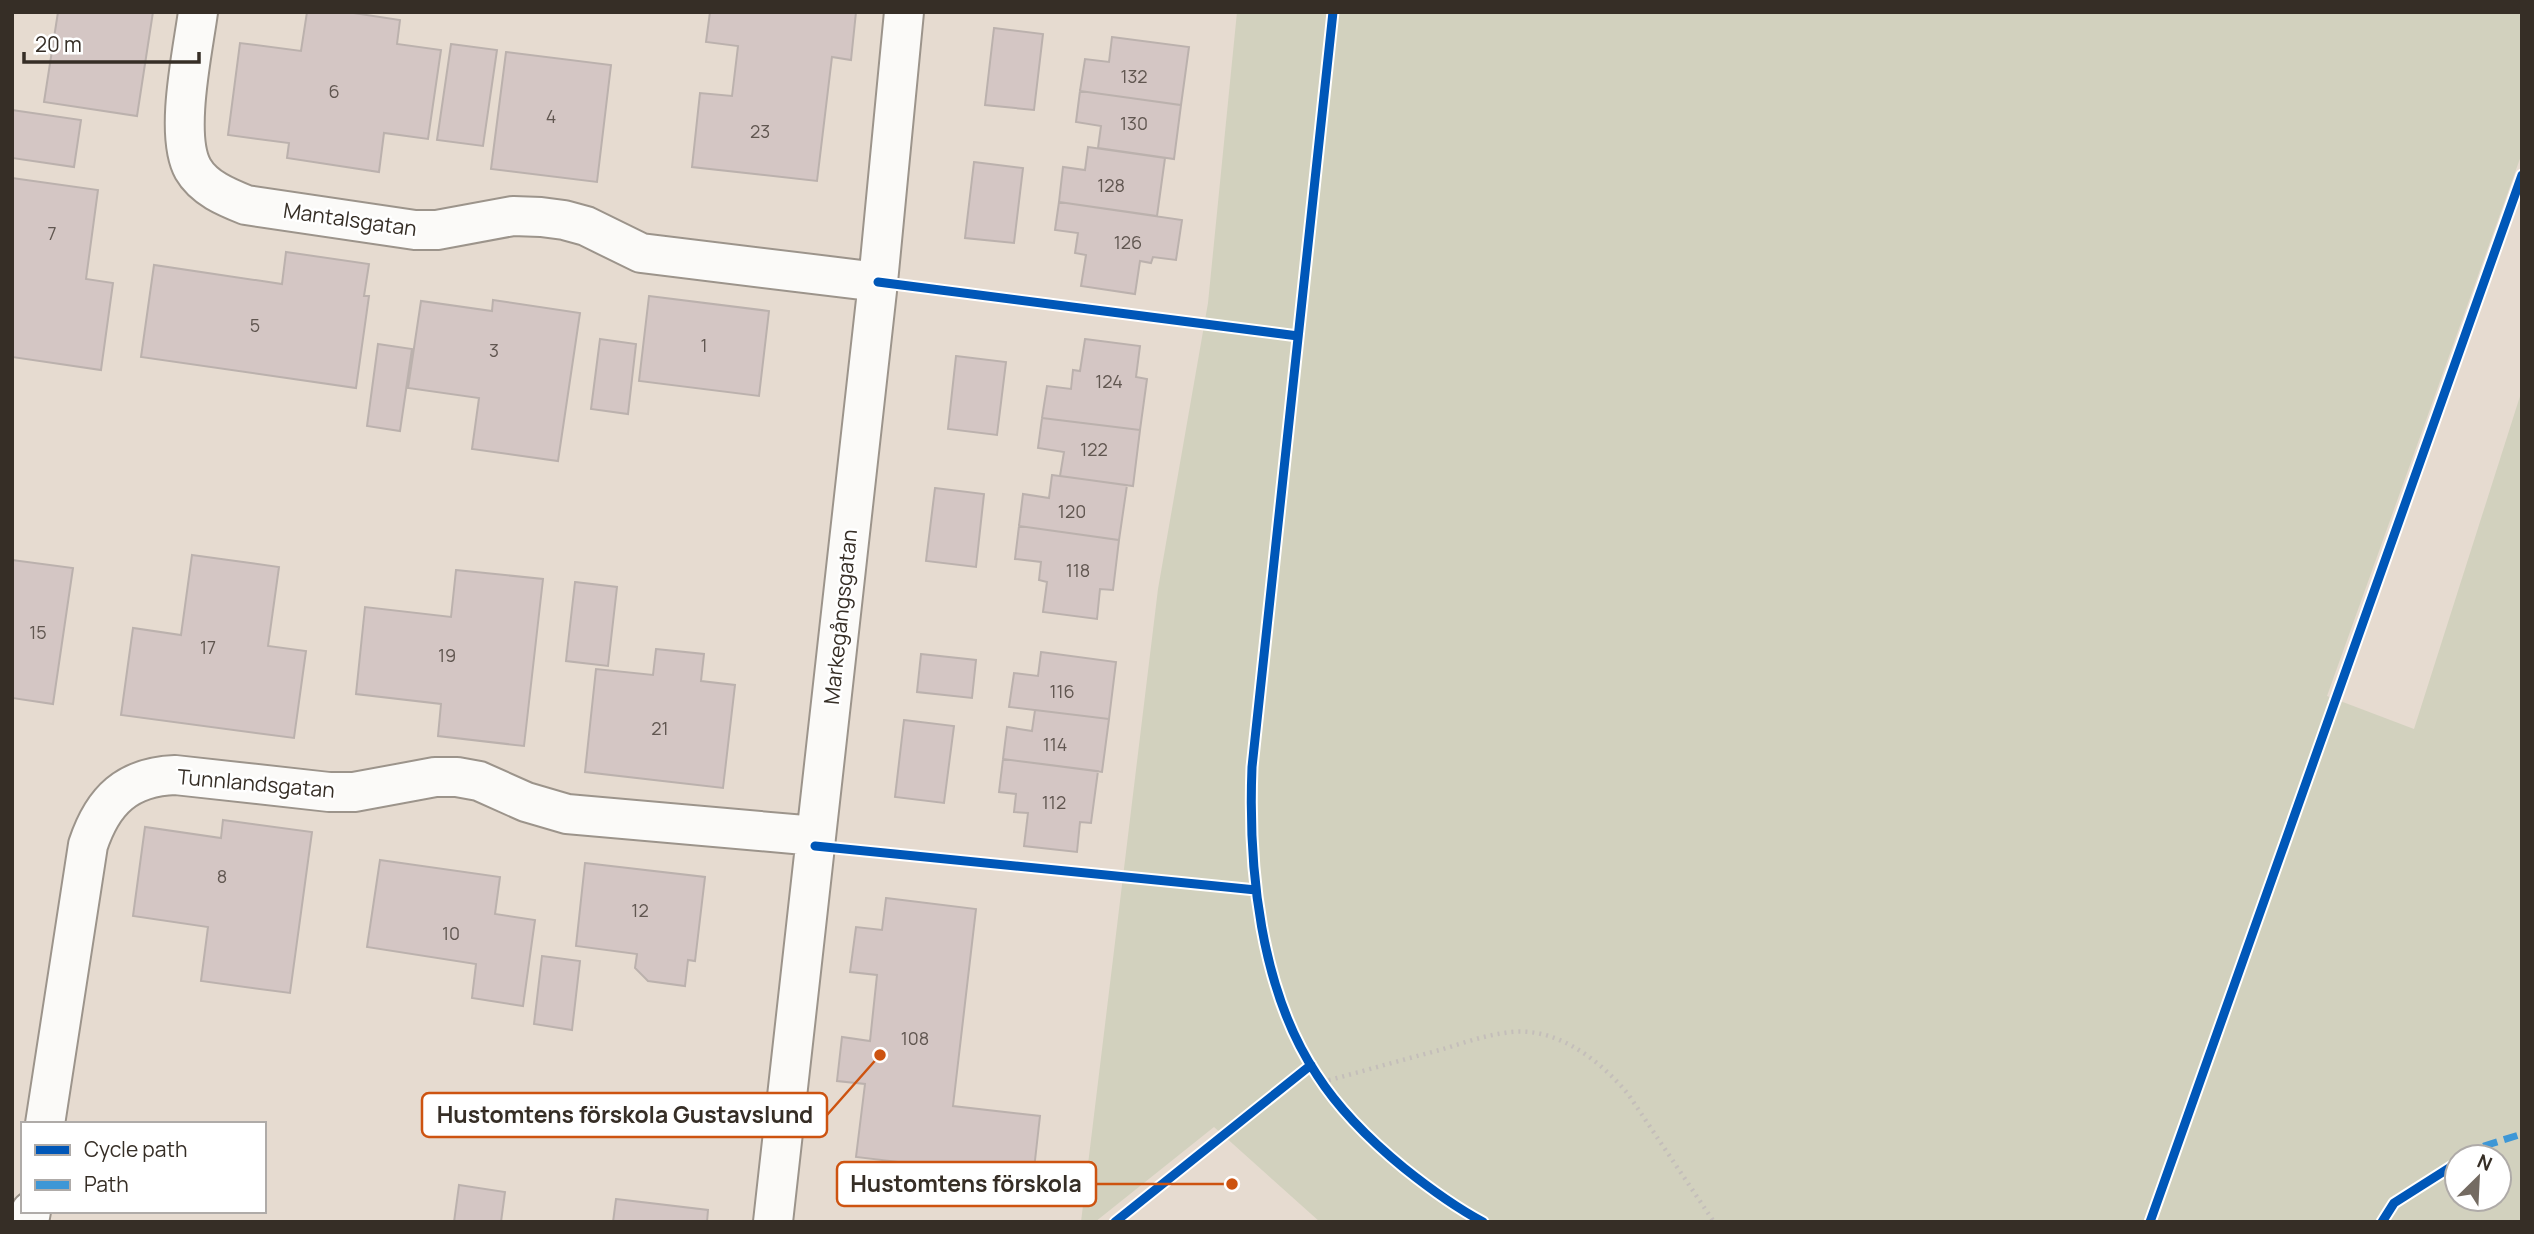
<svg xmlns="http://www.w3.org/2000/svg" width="2534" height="1234" font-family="Manrope,sans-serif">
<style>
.green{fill:#d2d1be;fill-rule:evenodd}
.building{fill:#d4c6c4;stroke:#bbb1ad;stroke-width:2}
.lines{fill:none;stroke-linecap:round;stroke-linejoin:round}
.street-casing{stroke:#9c948b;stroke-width:42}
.path{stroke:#c4beba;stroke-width:4.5;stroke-dasharray:2 5;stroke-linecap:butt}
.street{stroke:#fbfaf8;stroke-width:38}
.quiet{stroke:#3e97d6;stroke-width:7;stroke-dasharray:14 7;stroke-linecap:butt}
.cycleway-casing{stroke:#fff;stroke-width:13}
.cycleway{stroke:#0057b8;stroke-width:9}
.labels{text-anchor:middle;stroke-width:5;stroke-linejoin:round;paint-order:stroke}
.number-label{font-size:18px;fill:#605650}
.street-label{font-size:21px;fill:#362e26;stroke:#fff}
.leader{fill:none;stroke:#cd5310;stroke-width:2.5}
.callout-dot{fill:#cd5310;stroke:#fff;stroke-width:2.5}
.callout{fill:#fff;stroke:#cd5310;stroke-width:2.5}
.callout-label{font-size:23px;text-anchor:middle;font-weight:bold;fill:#362e26}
</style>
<rect width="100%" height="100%" fill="#e6dbd0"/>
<path class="green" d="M1237,12h1285v141l-195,543 87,33 108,-339v832h-1202l-106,-95 -119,95h-14l77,-633 50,-286zM2499,1157v42h-42v-42z"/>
<path class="building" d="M58,12h95l-16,104 -93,-14z
M307,12h40l53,8 -3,24 44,6 -13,89 -44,-6 -5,39 -92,-14 2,-15 -61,-8 12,-92 61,8z
M710,12h146l-5,48 -19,-3 -15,124 -125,-14 8,-74 32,3 6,-50 -32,-4z
M994,28l49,6 -9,76 -49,-5z
M1112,37l77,10 -8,58 -101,-14 5,-32 24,3z
M451,44l46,6 -14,96 -46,-6z
M506,52l105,13 -14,117 -106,-13z
M1080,91l101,14 -7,54 -76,-11 3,-22 -25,-4z
M12,110l69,10 -7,47 -62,-9z
M1088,147l77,11 -8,58 -98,-14 4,-35 22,3z
M974,162l49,6 -9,75 -49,-5z
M12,178l86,12 -12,89 27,4 -12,87 -89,-13z
M1059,202l123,18 -6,40 -23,-3 -2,6 -11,-2 -5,33 -54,-8 5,-31 -11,-2 3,-20 -23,-3z
M286,252l83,12 -5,32h5l-13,92 -215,-31 13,-92 128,19z
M649,296l120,15 -10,85 -120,-15z
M493,300l87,13 -22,148 -86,-12 7,-51 -71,-10 13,-87 71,10z
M600,339l36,5 -8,70 -37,-5z
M1085,339l55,7 -4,31 11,2 -7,51 -98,-12 5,-32 24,3 2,-19 7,1z
M378,344l34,5 -12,82 -33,-5z
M956,356l50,6 -9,73 -49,-6z
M1042,418l98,12 -7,56 -73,-10 4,-24 -26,-4z
M1052,475l75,10 -8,55 -100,-14 4,-32 26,4z
M935,488l49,6 -8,73 -50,-6z
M1019,526l100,14 -6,50 -13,-1 -3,30 -54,-7 4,-30 -8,-2 2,-18 -26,-3z
M192,555l87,12 -11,79 38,5 -12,87 -173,-23 12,-87 48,7z
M12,560l61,8 -20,136 -41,-6z
M456,570l87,9 -19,167 -86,-10 3,-32 -85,-10 9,-87 86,10z
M575,582l42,5 -9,79 -42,-5z
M656,649l48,5 -3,27 34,4 -12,103 -138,-16 11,-103 57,6z
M1041,652l75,10 -7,57 -100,-12 5,-34 24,3z
M921,654l55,6 -4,38 -55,-6z
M1035,710l74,9 -7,53 -99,-13 4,-32 25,4z
M904,720l50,6 -10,77 -49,-6z
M1003,759l95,12 -7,52 -11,-1 -3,30 -53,-6 4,-33 -14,-1 2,-18 -17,-2z
M223,820l89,12 -22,161 -89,-12 7,-54 -75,-11 12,-89 76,11z
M380,860l120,17 -5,37 40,6 -12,86 -51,-8 4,-34 -109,-17z
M585,863l120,14 -10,84 -7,-1 -3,26 -37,-5 -13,-13 2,-14 -61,-8z
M886,898l90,11 -23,197 87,10 -7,62 -177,-21 9,-73 -28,-3 5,-44 28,4 7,-66 -27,-3 6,-45 26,3z
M542,956l38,5 -8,69 -38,-6z
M459,1185l46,7 -4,30h-47z
M616,1199l92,11 -1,12h-94z"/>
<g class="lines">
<g class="street-casing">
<path id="street" d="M198,12c-5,38 -24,123 -5,157 11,19 33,28 53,36l169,25h22l76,-14 28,1 23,3 22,6 55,27 237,29
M45,1124l43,-279c15,-45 39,-68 87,-70l154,17h25l81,-15h22l22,4 47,21 41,12 249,22
M29,1222l2,-11
M773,1222l105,-940 26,-270"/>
</g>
<path class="path" d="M1322,1082c38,-10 76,-21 114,-31 22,-6 45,-15 68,-18 49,-9 94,25 124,61l86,128"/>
<use href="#street" class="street"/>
<path class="quiet" d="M2466,1157l18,-11 38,-12"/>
<g class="cycleway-casing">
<path id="cycleway" d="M1333,12l-81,755c-4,100 8,223 65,308 23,36 54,66 87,93 25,20 51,39 79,54
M878,282l420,54
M815,846l441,44
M1115,1222l196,-157
M2150,1222l372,-1047
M2382,1222l12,-19 63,-40"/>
</g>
<use href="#cycleway" class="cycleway"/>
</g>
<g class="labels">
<g class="number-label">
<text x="1134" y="83">132</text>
<text x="334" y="98">6</text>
<text x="551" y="123">4</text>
<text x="1134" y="130">130</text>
<text x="760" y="138">23</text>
<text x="1111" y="192">128</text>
<text x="52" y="240">7</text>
<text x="1128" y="249">126</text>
<text x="255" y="332">5</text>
<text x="704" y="352">1</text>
<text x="494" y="357">3</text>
<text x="1109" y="388">124</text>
<text x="1094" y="456">122</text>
<text x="1072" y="518">120</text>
<text x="1078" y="577">118</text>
<text x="38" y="639">15</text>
<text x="208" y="654">17</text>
<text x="447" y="662">19</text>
<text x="1062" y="698">116</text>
<text x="660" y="735">21</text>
<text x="1055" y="751">114</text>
<text x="1054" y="809">112</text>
<text x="222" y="883">8</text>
<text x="640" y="917">12</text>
<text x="451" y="940">10</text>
<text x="915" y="1045">108</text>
</g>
<g class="street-label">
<text transform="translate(350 220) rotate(8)" y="7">Mantalsgatan</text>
<text transform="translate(841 617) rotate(-84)" y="7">Markegångsgatan</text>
<text transform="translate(256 784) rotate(5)" y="7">Tunnlandsgatan</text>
</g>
</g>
<path class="leader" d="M880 1055L827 1115M1232 1184L1096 1184"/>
<g class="callout-dot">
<circle cx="880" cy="1055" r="7"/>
<circle cx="1232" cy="1184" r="7"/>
</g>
<g class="callout">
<rect x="422" y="1093" width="405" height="44" rx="7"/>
<rect x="837" y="1162" width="259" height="44" rx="7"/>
</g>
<g class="callout-label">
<text x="625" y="1123">Hustomtens förskola Gustavslund</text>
<text x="966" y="1192">Hustomtens förskola</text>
</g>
<rect width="2534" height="1234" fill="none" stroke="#362e26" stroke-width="28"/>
<rect x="21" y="1122" width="245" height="91" fill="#ffffff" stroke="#afaba8" stroke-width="2"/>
<rect x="35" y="1145" width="35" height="10" fill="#0057b8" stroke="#afaba8" stroke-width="2"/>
<text x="84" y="1157" font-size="21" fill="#362e26">Cycle path</text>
<rect x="35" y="1180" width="35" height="10" fill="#3e97d6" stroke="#afaba8" stroke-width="2"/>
<text x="84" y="1192" font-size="21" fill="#362e26">Path</text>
<g transform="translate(2478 1178) rotate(24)"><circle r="33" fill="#ffffff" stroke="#afaba8" stroke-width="2"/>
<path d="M0-5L12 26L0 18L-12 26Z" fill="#746b62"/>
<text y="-10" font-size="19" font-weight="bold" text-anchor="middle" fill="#362e26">N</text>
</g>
<path d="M24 52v10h175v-10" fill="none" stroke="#362e26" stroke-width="3.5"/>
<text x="35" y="52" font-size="21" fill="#362e26" stroke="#ffffff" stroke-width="5" paint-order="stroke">20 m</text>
</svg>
